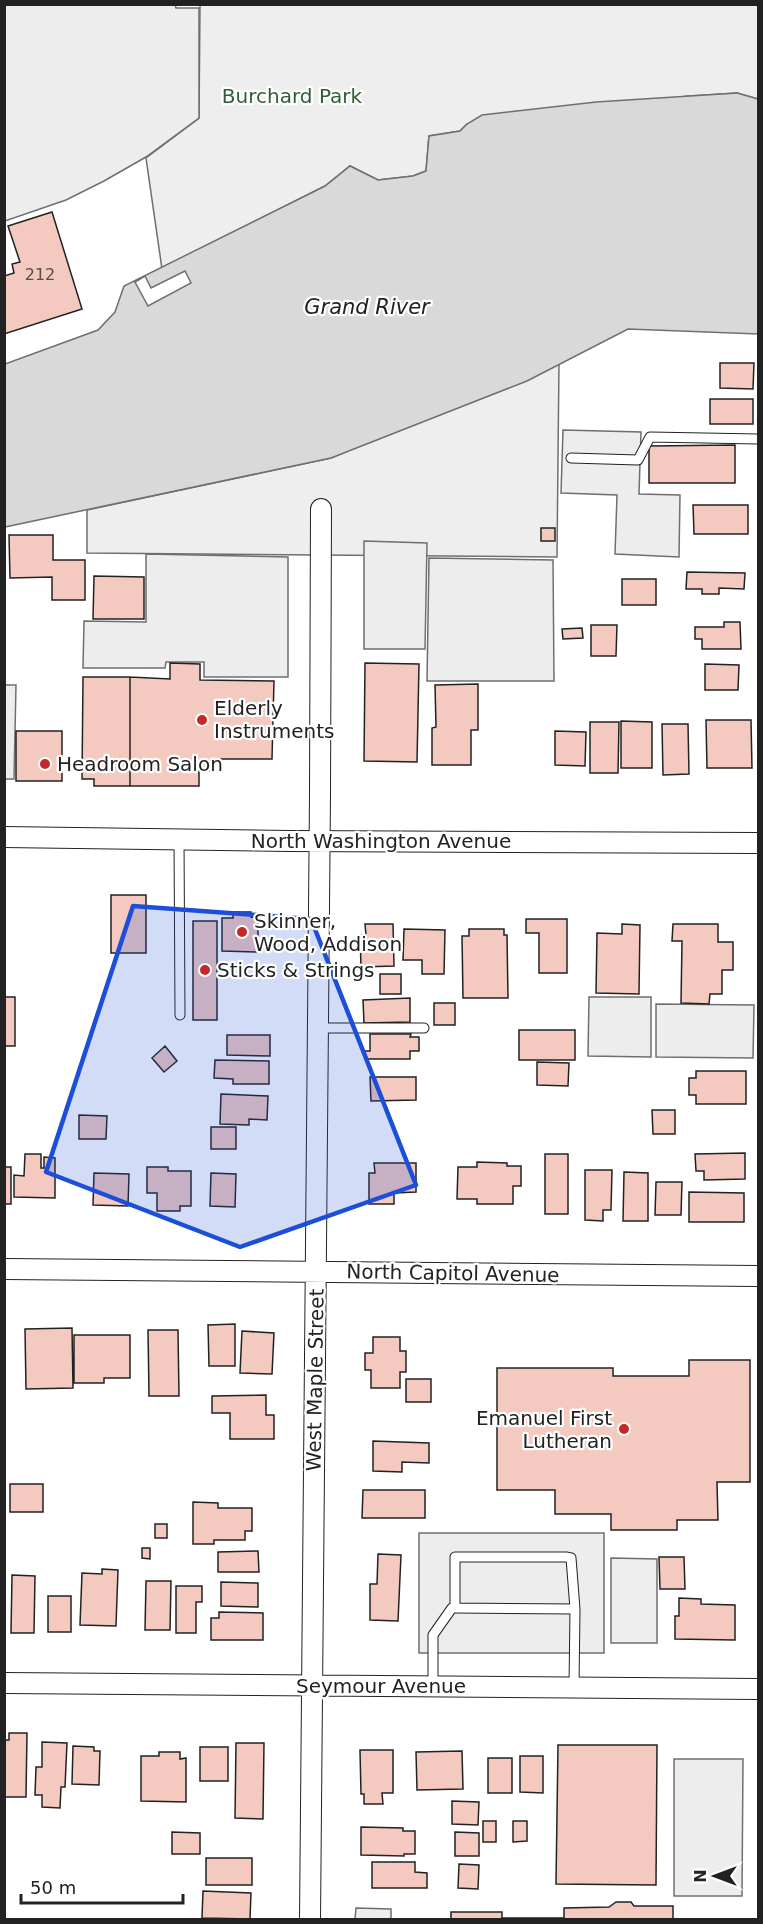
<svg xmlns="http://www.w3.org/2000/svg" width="763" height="1924" font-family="'DejaVu Sans',sans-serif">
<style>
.green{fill:#eee;stroke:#6f6f6f;stroke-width:1.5}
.parking{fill:#ededed;stroke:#6f6f6f;stroke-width:1.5}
.water{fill:#d9d9d9;stroke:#6f6f6f;stroke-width:1.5}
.pier{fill:#fff;stroke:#6f6f6f;stroke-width:1.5}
.building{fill:#f3c9c0;stroke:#222;stroke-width:1.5}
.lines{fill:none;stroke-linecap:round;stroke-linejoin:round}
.lane-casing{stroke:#222;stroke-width:11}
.street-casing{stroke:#222;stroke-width:22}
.lane{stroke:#fff;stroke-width:9}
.street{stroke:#fff;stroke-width:20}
.marked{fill:#1d4ed8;fill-opacity:0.2;stroke:#1d4ed8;stroke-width:4.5;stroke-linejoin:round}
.poi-dot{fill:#c62828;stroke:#fff;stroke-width:2}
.labels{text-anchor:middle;stroke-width:4.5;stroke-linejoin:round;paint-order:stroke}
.number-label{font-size:16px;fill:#564c4a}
.park-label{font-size:20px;fill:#2f5e38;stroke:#fff}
.poi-label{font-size:20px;fill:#222;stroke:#fff;text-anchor:start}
.street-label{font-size:20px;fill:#222;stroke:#fff}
.water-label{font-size:21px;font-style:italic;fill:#222;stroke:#fff}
</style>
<rect width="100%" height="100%" fill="#fff"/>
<path class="green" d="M200,5h558v94l-21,-6 -49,3 -221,28 -7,7 -31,5 -3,35 -13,5 -35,4 -28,-14 -25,20 -163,83 -16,-111 53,-40z
M559,362l-2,195 -470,-4v-43l244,-52z
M611,1558l46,1v84h-46z"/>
<path class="parking" d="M175,4l1,4h23v110l-53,39 -42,24 -38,19 -61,21v-216z
M563,430l78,2 -2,62 41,1 -1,62 -64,-3 2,-59 -56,-2z
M364,541l63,2 -2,106h-61z
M146,554l142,3v120h-84v-15h-38l-1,6h-82l1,-47 62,1z
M429,558l124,2 1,121h-127z
M5,685h11l-2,94h-9z
M589,997h62v60l-63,-1z
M656,1004l98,1 -1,53 -97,-1z
M419,1533h185v120h-185z
M674,1759h69l-1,137h-68z
M356,1908l35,1v10h-36z"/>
<path class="water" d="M737,93l21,6v235l-130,-5 -101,52 -196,77 -326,69v-163l93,-34 17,-18 9,-26 201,-100 25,-20 28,14 35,-4 13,-5 3,-35 31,-5 7,-7 15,-9 114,-13z"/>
<path class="pier" d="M185,271l6,12 -43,23 -13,-24 10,-6 6,12z"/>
<path class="building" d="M52,212l30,97 -78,25v-58l10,-3 -2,-9 8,-2 -12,-36z
M720,363h34l-1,26 -33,-1z
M710,399h43v25h-43z
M735,445v38h-86v-37z
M693,505h55v29h-54z
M541,528h14v13h-14z
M9,535h44v25h32v40h-33v-23l-42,1z
M687,572l58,1 -1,16 -25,-1v6h-17v-5h-16z
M94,576l50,1v42h-51z
M622,579h34v26h-34z
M724,622h16l1,27h-39v-10h-7v-12h29z
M591,625h26l-1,31h-25z
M582,628l1,10 -20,1 -1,-10z
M170,663l30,1v16l74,1 -2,78h-57v12l-16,-1v16h-69v-109l40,2z
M365,663l54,1 -2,98 -53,-1z
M705,664l34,1 -1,25h-33z
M83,677h47v109h-36v-7h-12z
M478,684v46h-7v35h-39v-37l4,-1 -1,-42z
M706,720h45l1,48h-45z
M621,721l31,1v46h-31z
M590,722h29l-1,51h-28z
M662,724h26l1,50 -26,1z
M16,731h46v50h-46z
M555,731l31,1 -1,34 -30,-1z
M111,895h35v58h-35z
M233,912h18v5l7,1v34l-36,-1v-33h11z
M526,919h41v54h-28v-40h-13z
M193,921h24v99h-24z
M365,924h28l1,42 -33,1 -1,-32h6z
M622,924l18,1 -1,69 -43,-1 1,-60 25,1z
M673,924h45v18h15v28h-11v24h-12l-1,10 -28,-1 1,-62h-10z
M404,929l41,1 -1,44h-22v-14h-19z
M469,929h35v6h3l1,63h-45l-1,-62h7z
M380,974h21v20h-21z
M4,997h11v49h-11z
M410,998v24l-46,1 -1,-23z
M434,1003h21v22h-21z
M519,1030h56v30h-56z
M370,1034h41l-1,3h9v14h-9v8h-45v-8h5z
M227,1035h43v21l-43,-1z
M165,1046l12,15 -13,11 -12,-14z
M215,1060l54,1v23h-36v-5l-19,-1z
M537,1062l32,1 -1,23 -31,-1z
M696,1071h50v33h-50v-9h-7v-17h7z
M370,1077h46v23l-45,1z
M221,1094l47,2 -1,24 -18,-1v6l-29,-1z
M652,1110h23v24h-22z
M79,1115l28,1 -1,23h-27z
M211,1127h25v22h-25z
M745,1153v26l-41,1v-9h-8l-1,-17z
M25,1154h16v14h3v-11l11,1v40l-41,-1v-22l10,1z
M545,1154h23v60h-23z
M477,1162l30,1v3h14v20h-8v18h-36v-5h-20l1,-32h19z
M374,1163h42v29l-22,1v11h-25v-31h6z
M4,1167h7v37h-7z
M147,1167h21v4h23v35h-11v5h-23v-18h-10z
M585,1170h27l-1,40h-8v11l-18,-1z
M624,1172l24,1v48h-25z
M94,1173l35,1 -1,32 -35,-1z
M211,1173l25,1 -1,33 -25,-1z
M656,1182h26l-1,33h-26z
M689,1192l55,1v29h-55z
M235,1324v42h-26l-1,-41z
M72,1328l1,60 -47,1 -1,-60z
M148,1330h30l1,66h-30z
M242,1331l32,2 -2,41 -32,-1z
M74,1335h56v43h-26v5h-30z
M373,1337h27v14h6v21h-6v16h-29v-18h-6v-17h8z
M689,1360h61v122h-33l1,38h-41v10h-66v-16h-56v-24h-58v-122h116v8h76z
M406,1379h25v23h-25z
M266,1395v20h8v24h-44v-26h-18v-17z
M373,1441l56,2v20l-27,-1v10l-29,-1z
M10,1484h33v28h-33z
M363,1490h62v28h-63z
M193,1502l25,1v5h34v23h-7v9h-31v4h-21z
M155,1524h12v14h-12z
M142,1548h8v11l-8,-1z
M258,1551l1,21h-41v-20z
M378,1554l23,1 -3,66 -28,-1v-36h7z
M659,1557h25l1,32h-25z
M102,1569l16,1 -2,56 -36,-1 2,-52 20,1z
M12,1575l23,1 -1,57h-23z
M146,1581h25l-1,49h-25z
M221,1582l37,1v24l-37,-1z
M176,1586h26v16h-6v31h-20z
M48,1596h23v36h-23z
M679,1598l22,1v5l34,1v35l-60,-1v-23h4z
M219,1612l44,1v27h-52v-22h8z
M9,1733h18l-1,64h-22v-57h5z
M42,1742l25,1 -2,44h-4l-1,21 -18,-1v-12h-7l1,-28h6z
M236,1743h28l-1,76 -28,-1z
M558,1745h99l-1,140 -100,-1z
M73,1746l21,1v4h6l-1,34 -27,-1z
M200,1747h28v34h-28z
M360,1750h33v43h-11l1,11h-19v-10h-3z
M462,1751l1,38 -46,1 -1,-38z
M159,1752h21v7l6,-1v44l-45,-1v-45h18z
M520,1756h23v37l-23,-1z
M488,1758h24v35h-24z
M452,1801l27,1 -1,23 -26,-1z
M483,1821h13v21h-13z
M513,1821h14v20l-14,1z
M361,1827l42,1v3h12v23h-11v2l-43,-1z
M172,1832l28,1v21h-28z
M455,1832l24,1v23h-24z
M206,1858h46v27h-46z
M372,1862h43v10l12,1v15h-55z
M459,1864l20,1 -1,24 -20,-1z
M203,1891l48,2 -1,26 -48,-1z
M616,1902h15l3,4h39v14h-222v-8h51v6h62v-10l45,-1z"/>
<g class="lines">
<g class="lane-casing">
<path id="lane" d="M571,458l67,2 12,-23 108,2
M179,839l1,176
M319,1028h105
M455,1608v-51h111l5,1 4,51
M433,1686v-51l19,-27h3l120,1 -1,78"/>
</g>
<g class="street-casing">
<path id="street" d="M4,837l285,4 469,2
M4,1269l754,7
M4,1683l754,6
M310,1920l10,-1125 1,-286"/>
</g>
<use href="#lane" class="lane"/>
<use href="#street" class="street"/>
</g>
<path class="marked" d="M133,906l178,13 105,266 -176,62 -194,-75z"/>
<g class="poi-dot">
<circle cx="202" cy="720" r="6"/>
<circle cx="45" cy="764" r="6"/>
<circle cx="242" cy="932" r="6"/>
<circle cx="205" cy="970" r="6"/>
<circle cx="624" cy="1429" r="6"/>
</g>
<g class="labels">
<g class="number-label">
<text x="40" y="280">212</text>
</g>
<g class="park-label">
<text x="292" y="103">Burchard Park</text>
</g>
<g class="poi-label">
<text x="214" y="715">Elderly<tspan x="214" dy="23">Instruments</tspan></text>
<text x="57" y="771">Headroom Salon</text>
<text x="254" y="928">Skinner,<tspan x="254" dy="23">Wood, Addison</tspan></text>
<text x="217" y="977">Sticks &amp; Strings</text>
<text x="612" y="1425" text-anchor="end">Emanuel First<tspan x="612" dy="23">Lutheran</tspan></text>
</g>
<g class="street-label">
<text x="381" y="848">North Washington Avenue</text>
<text transform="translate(453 1273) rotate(1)" y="7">North Capitol Avenue</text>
<text transform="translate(315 1380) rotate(-89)" y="7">West Maple Street</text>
<text x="381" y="1693">Seymour Avenue</text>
</g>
<g class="water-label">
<text x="367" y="314">Grand River</text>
</g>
</g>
<rect width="763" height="1924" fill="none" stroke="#222222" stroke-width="12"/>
<g transform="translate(715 1876) rotate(270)" stroke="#ffffff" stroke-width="4.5" paint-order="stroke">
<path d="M0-4.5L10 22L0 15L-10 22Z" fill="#222222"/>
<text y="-9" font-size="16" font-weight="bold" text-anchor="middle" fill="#222222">N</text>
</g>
<path d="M21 1894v9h162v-9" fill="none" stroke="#222222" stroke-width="3"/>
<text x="30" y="1894" font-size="18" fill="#222222" stroke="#ffffff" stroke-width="4.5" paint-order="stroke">50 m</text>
</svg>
